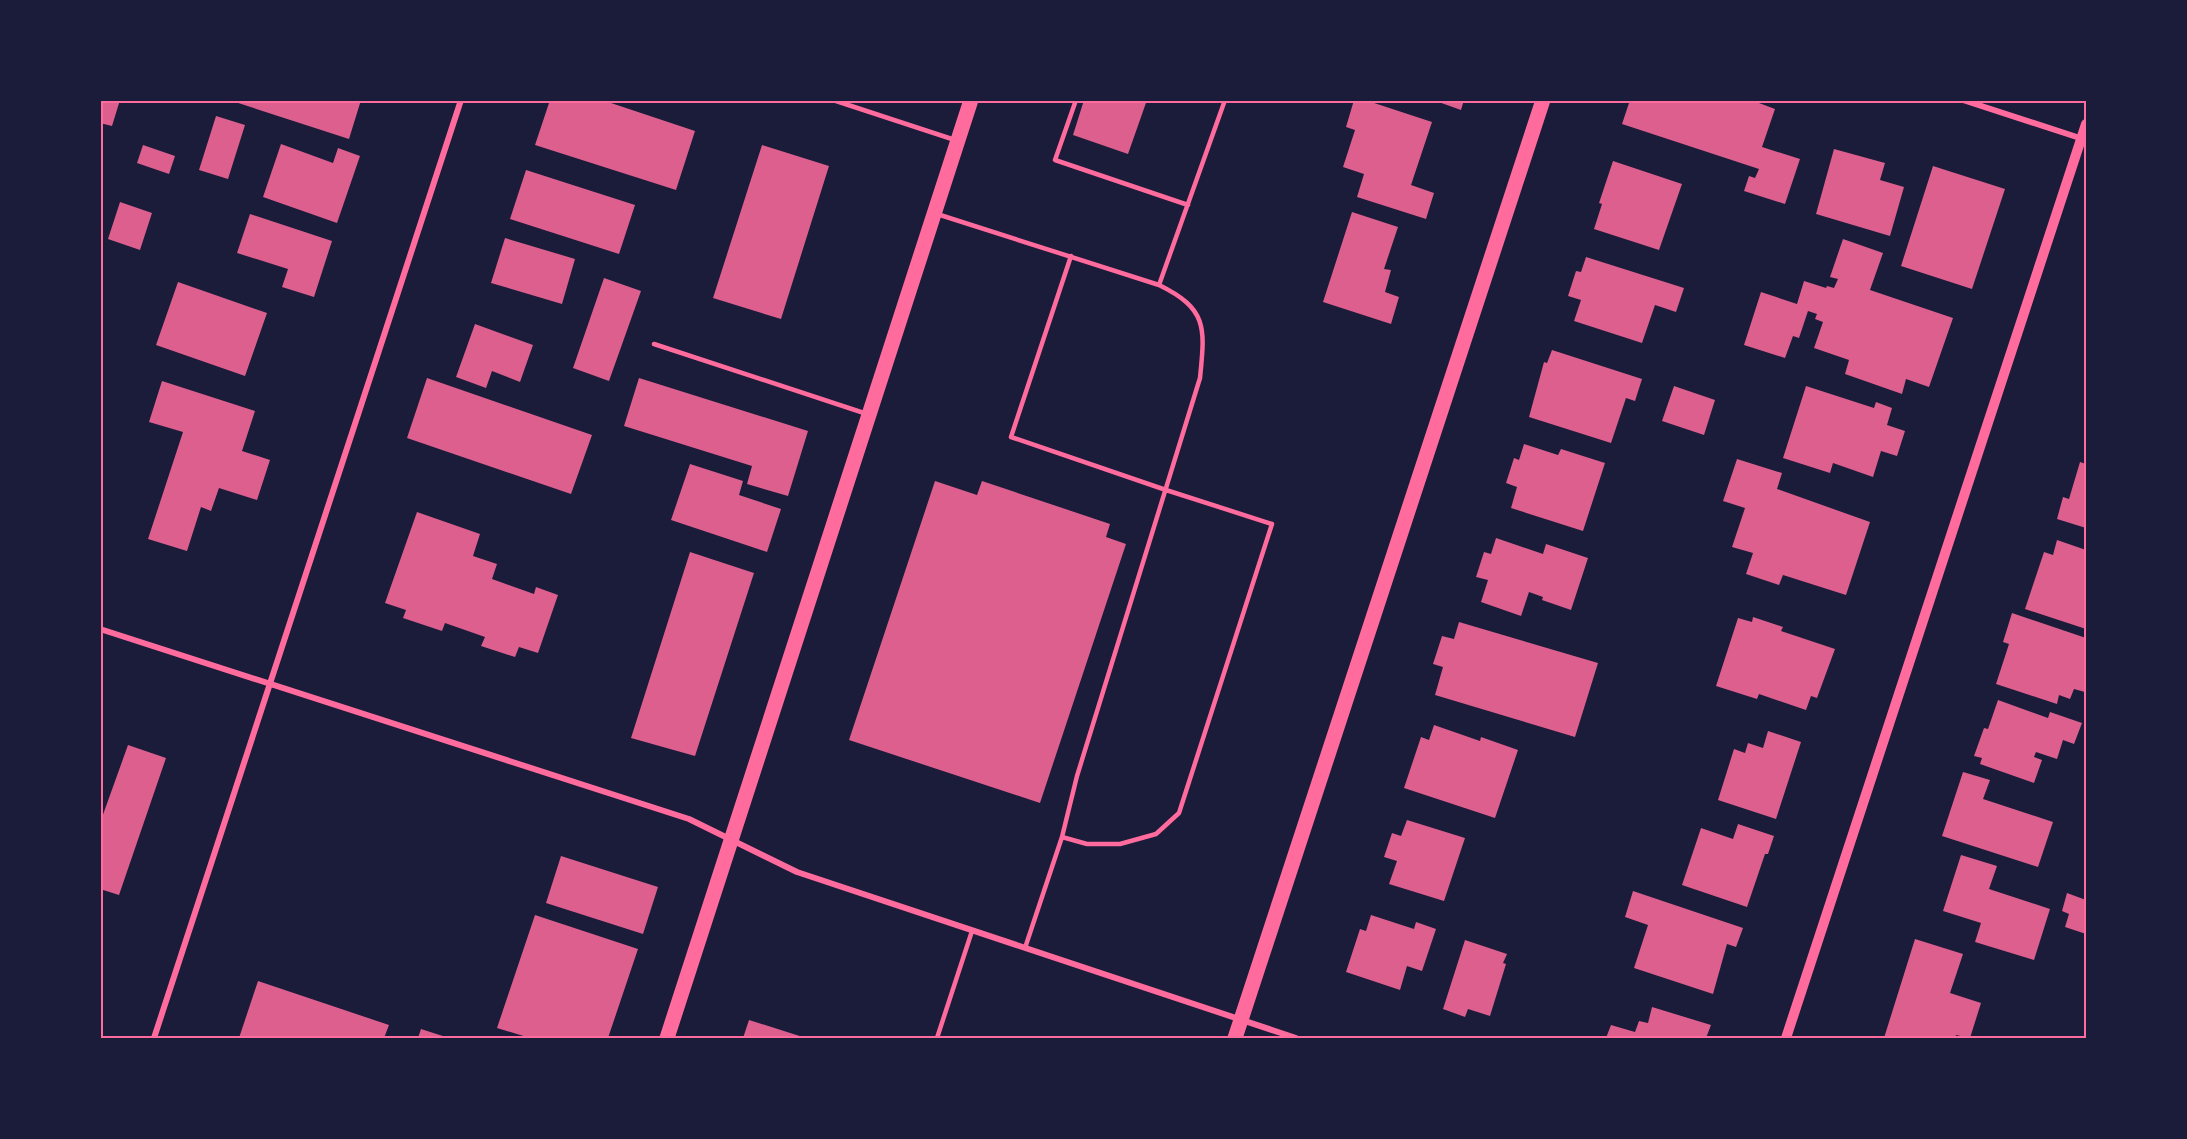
<svg xmlns="http://www.w3.org/2000/svg" width="2187" height="1139" font-family="Arial,sans-serif">
<style>
.building{fill:#dd5f8e}
.lines{fill:none;stroke-linecap:round;stroke-linejoin:round}
.service{stroke:#ff6b9d;stroke-width:4.5}
.minor{stroke:#ff6b9d;stroke-width:6}
.tertiary{stroke:#ff6b9d;stroke-width:10}
.primary{stroke:#ff6b9d;stroke-width:15}
.neatline{fill:none;stroke:#ff6b9d;stroke-width:2}
</style>
<rect width="100%" height="100%" fill="#1b1b3a"/>
<path class="building" d="M100,100h20l-8,26 -12,-3z
M229,100h132l-12,39z
M550,100h52l93,31 -19,59 -141,-45z
M1084,100h63l-19,54 -55,-19z
M1354,100h11l67,22 -21,63 23,8 -8,26 -69,-22 7,-23 -21,-7 12,-37 -9,-3z
M1433,100h31l-3,10z
M1630,100h121l24,9 -13,38 38,12 -15,45 -41,-13 5,-15 6,2 4,-9 -137,-45z
M216,116l29,9 -17,54 -29,-9z
M281,144l52,19 5,-15 22,8 -23,67 -74,-26z
M143,145l32,11 -6,18 -32,-11z
M762,145l67,21 -48,153 -68,-21z
M1834,149l51,14 -5,17 24,7 -14,49 -74,-22z
M1613,161l69,23 -23,66 -65,-21 8,-25 -3,-1z
M1933,166l72,23 -33,100 -71,-23z
M526,170l109,35 -16,49 -109,-35z
M120,202l32,11 -12,37 -32,-11z
M1352,212l46,15 -14,42 7,1 -6,22 14,5 -8,27 -68,-22z
M250,214l82,27 -18,56 -32,-10 6,-18 -51,-16z
M505,238l70,21 -13,45 -71,-21z
M1843,239l40,14 -13,37 83,28 -24,69 -23,-8 -4,15 -57,-20 4,-14 -35,-12 9,-26 -8,-3 2,-5 -9,-3 -9,27 -6,-2 -8,22 -41,-13 17,-53 36,12 7,-23 22,7 1,-2 7,2 4,-9 -8,-2z
M1586,257l98,31 -8,24 -21,-7 -13,38 -68,-22 7,-21 -13,-4 8,-25 5,1z
M604,278l37,13 -32,90 -36,-13z
M178,282l89,31 -22,63 -89,-31z
M475,324l58,21 -13,37 -28,-11 -6,17 -30,-11z
M1552,350l90,29 -7,22 -9,-3 -15,45 -82,-26 15,-55 3,1z
M427,378l165,57 -21,59 -164,-56z
M639,378l169,53 -20,65 -41,-12 5,-18 -128,-40z
M162,381l93,30 -13,40 28,9 -13,40 -38,-12 -8,23 -10,-4 -14,44 -39,-12 35,-107 -34,-10z
M1674,386l41,14 -11,35 -42,-14z
M1806,386l68,22 2,-6 16,6 -5,17 18,6 -8,25 -16,-5 -8,26 -40,-14 -3,10 -47,-15z
M1524,444l34,11 3,-6 44,14 -22,68 -72,-23 6,-21 -11,-4 8,-25 5,2z
M1737,459l45,14 -5,16 93,33 -24,73 -63,-20 -4,10 -33,-11 7,-21 -21,-6 13,-39 -22,-7z
M2080,462l6,2v64l-29,-9 6,-22 6,2z
M690,464l53,17 -4,14 42,14 -14,43 -96,-32z
M935,481l42,14 5,-14 128,43 -4,13 20,7 -86,259 -191,-63z
M417,512l63,22 -7,22 24,8 -5,15 42,15 2,-7 22,8 -20,58 -19,-6 -4,10 -34,-11 4,-9 -40,-14 -3,8 -39,-13 3,-8 -21,-7z
M1496,538l47,16 3,-10 42,14 -17,52 -29,-10 1,-3 -14,-5 -8,24 -40,-14 7,-22 -12,-3 8,-25 7,2z
M2057,540l29,10v79l-61,-20 19,-57 9,3z
M690,552l64,21 -59,183 -64,-18z
M2012,613l74,25 -1,54 -11,-3 -4,10 -11,-4 -2,9 -61,-20 13,-40 -6,-2z
M1753,617l30,10 -2,4 54,18 -18,49 -6,-2 -5,14 -47,-16 -2,5 -41,-13 22,-68 14,4z
M1459,622l139,41 -23,74 -140,-42 8,-28 -10,-3 9,-28 12,3z
M1998,700l50,18 2,-6 32,11 -8,21 -11,-4 -6,19 -21,-7 -2,5 8,3 -8,23 -54,-19 2,-6 -8,-2 10,-28 4,1z
M1434,725l46,16 1,-4 37,13 -23,68 -91,-30 17,-51 8,3z
M1768,731l33,11 -25,77 -58,-19 16,-51 11,4 3,-10 15,5z
M128,745l38,13 -47,137 -19,-6v-66z
M1963,772l27,8 -7,19 70,23 -15,45 -96,-31z
M1407,820l58,18 -21,63 -55,-17 8,-23 -13,-4 8,-24 9,3z
M1738,824l36,12 -6,18h-3l-18,53 -65,-22 19,-57 32,11z
M1961,855l36,11 -8,23 61,20 -16,51 -59,-18 6,-19 -38,-12z
M561,856l97,31 -15,47 -97,-31z
M1633,891l110,37 -7,19 -9,-3 -14,50 -79,-26 14,-43 -23,-8z
M2067,893l19,7v34l-21,-7 4,-13 -7,-3z
M535,915l103,34 -30,89h-78l-33,-10z
M1371,915l43,14 2,-7 20,7 -14,42 -15,-5 -7,24 -54,-18 14,-43 6,2z
M1915,939l48,15 -13,39 31,10 -11,35 -14,-3 -1,3h-71z
M1465,940l42,14 -4,9 3,1 -16,52 -22,-7 -3,8 -22,-8z
M258,981l131,44 -5,13h-145z
M1652,1007l59,18 -5,13h-100l5,-13 24,7 4,-11 9,2z
M749,1020l57,18h-63z
M421,1029l28,9h-31z"/>
<g class="lines">
<path class="service" d="M833,100l122,40
M1076,100l-21,60 133,45
M937,214l222,71 66,-185
M654,344l213,70
M1062,837l25,7h33l36,-10 23,-21 93,-289 -106,-34 -155,-53 60,-181
M1025,948l37,-111 15,-61 123,-398c5,-50 8,-69 -41,-93
M937,1038l35,-107"/>
<path class="minor" d="M1963,100l123,40
M100,629l589,190 108,53 499,166
M154,1038l307,-938"/>
<path class="tertiary" d="M1786,1038l300,-914"/>
<path class="primary" d="M667,1038l304,-938
M1235,1038l308,-938"/>
</g>
<rect width="2187" height="1139" fill="none" stroke="#1b1b3a" stroke-width="204"/>
<rect x="102" y="102" width="1983" height="935" class="neatline"/>
</svg>
